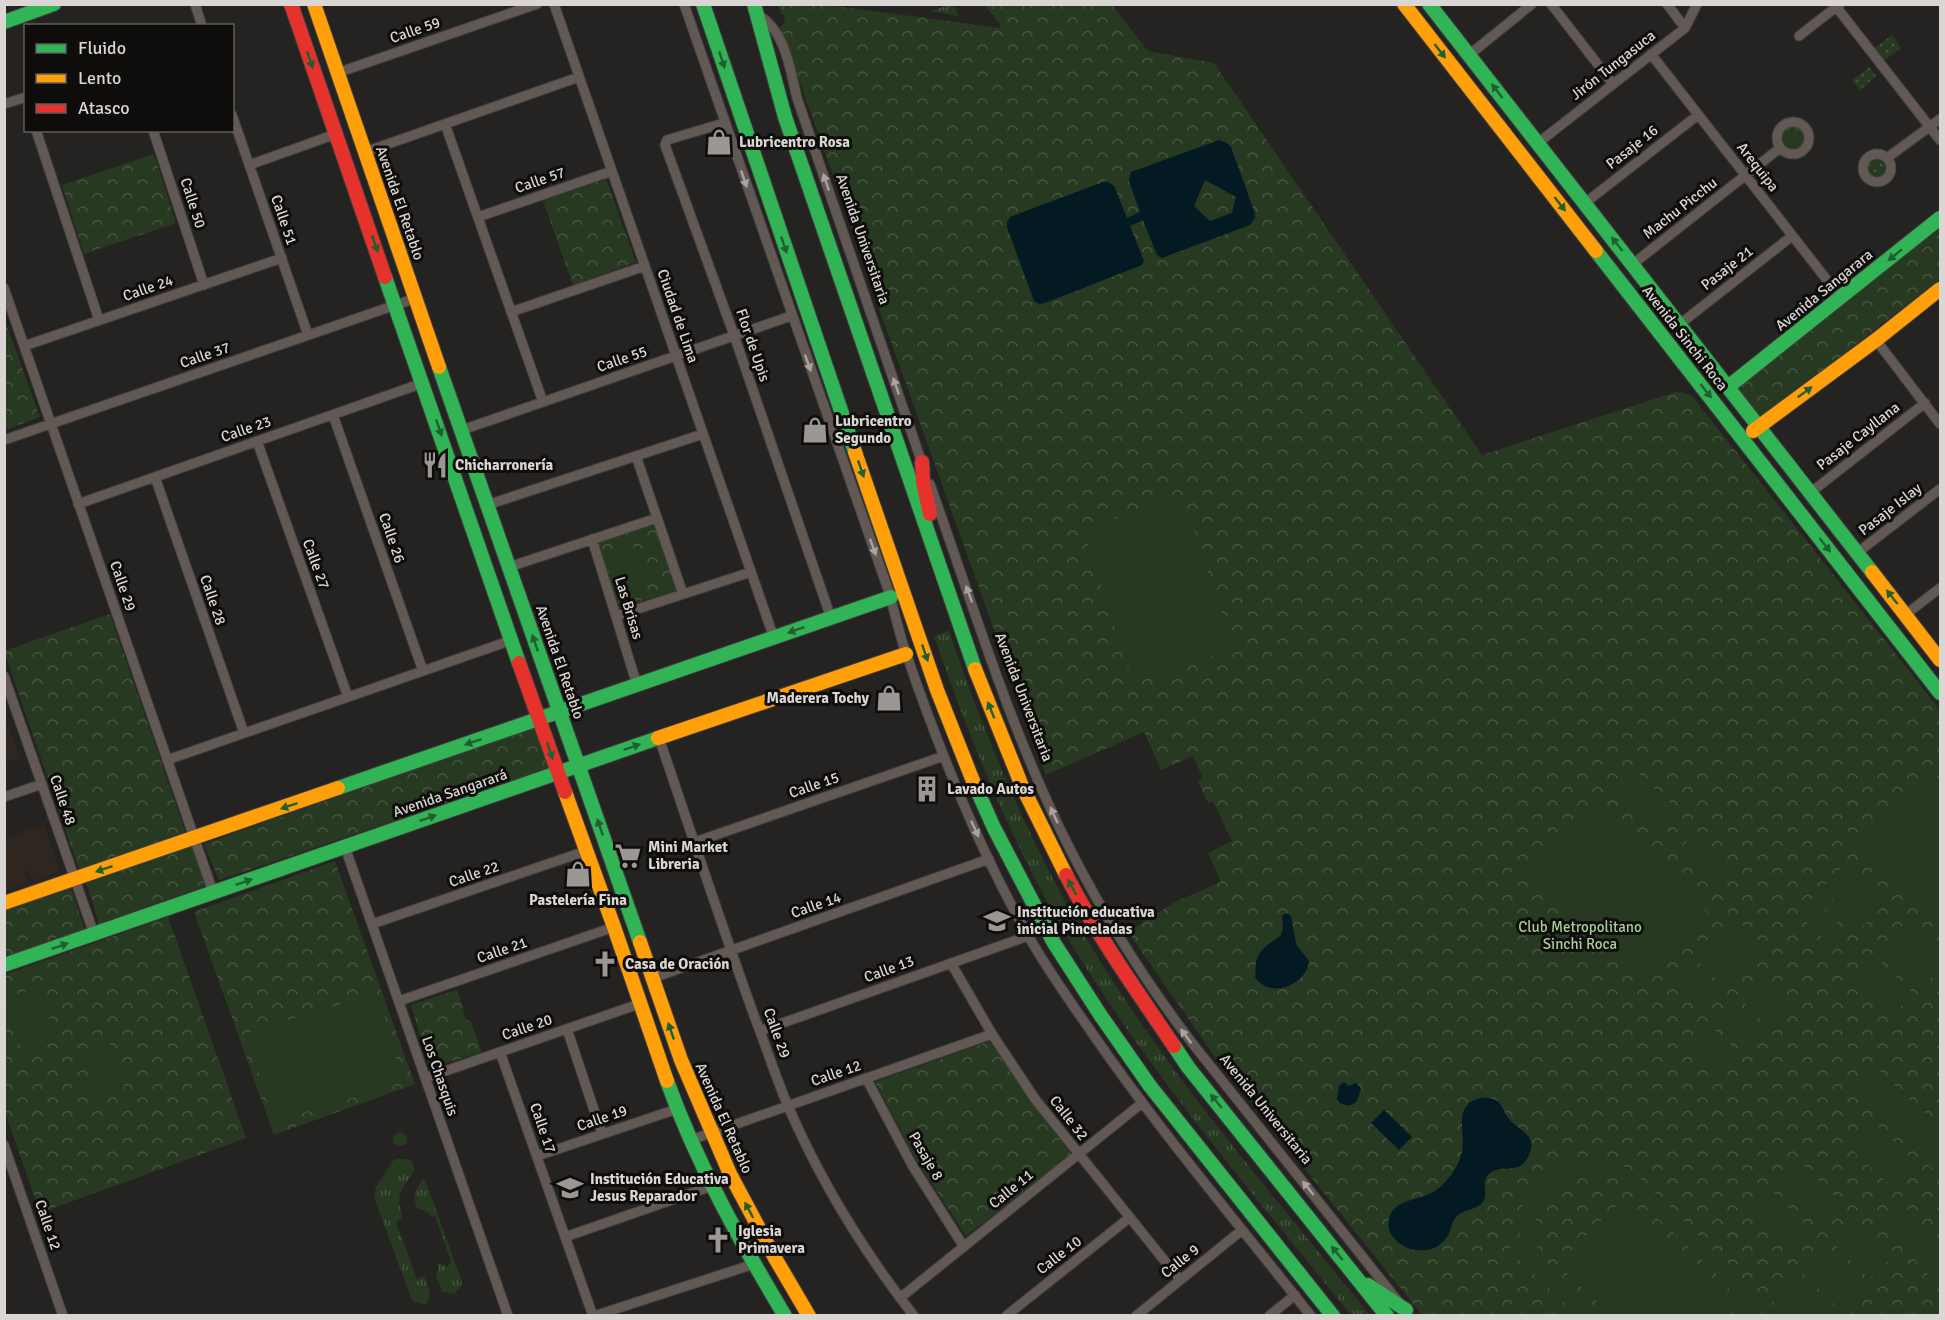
<svg xmlns="http://www.w3.org/2000/svg" width="1945" height="1320" font-family="Signika,sans-serif">
<style>
.built{fill:#2f271f}
.grass{fill:url(#grass-tufts)}
.park{fill:url(#park-crowns)}
.garden{fill:url(#garden-dots)}
.pitch{fill:#283922}
.water{fill:#031a23;fill-rule:evenodd}
.lines{fill:none;stroke-linecap:round;stroke-linejoin:round}
.street-casing{stroke:#41403e;stroke-width:11}
.fast-casing{stroke:#41403e;stroke-width:16}
.slow-casing{stroke:#41403e;stroke-width:16}
.jam-casing{stroke:#41403e;stroke-width:16}
.street{stroke:#635954;stroke-width:9}
.fast{stroke:#30b455;stroke-width:14}
.slow{stroke:#ff9f0a;stroke-width:14}
.jam{stroke:#e5322d;stroke-width:14}
.oneway{fill:#206030}
.oneway2{fill:#aaa4a0}
.labels{text-anchor:middle;stroke-width:6;stroke-linejoin:round;paint-order:stroke}
.street-label{font-size:15px;fill:#d9d6d3;stroke:#0f0d0b}
.poi-label{font-size:15px;font-weight:bold;fill:#d9d6d3;stroke:#0f0d0b;text-anchor:start}
.park-label{font-size:15px;fill:#a6cd9a;stroke:#0f0d0b}
</style>
<defs>
<pattern id="grass-tufts" width="24" height="20" patternUnits="userSpaceOnUse" patternTransform="scale(1.5)"><rect width="24" height="20" fill="#283922"/><path d="M3 7l-1-3M5 7V3M7 7l1-3M15 17l-1-3M17 17v-4M19 17l1-3" fill="none" stroke="#475541"/></pattern>
<pattern id="park-crowns" width="20" height="18" patternUnits="userSpaceOnUse" patternTransform="scale(1.5)"><rect width="20" height="18" fill="#283922"/><path d="M2 6a3 3 0 1 1 6 0M12 15a3 3 0 1 1 6 0" fill="none" stroke="#475541"/></pattern>
<pattern id="garden-dots" width="8" height="8" patternUnits="userSpaceOnUse" patternTransform="scale(1.5)"><rect width="8" height="8" fill="#283922"/><path d="M2 2h.1M6 6h.1" fill="none" stroke="#475541" stroke-width="1.8" stroke-linecap="round"/></pattern>
</defs>
<rect width="100%" height="100%" fill="#252321"/>
<path class="built" d="M5,716l15,42 -15,5h-1z
M44,825l16,46 -28,10 -4,-11 -4,2 3,10 -22,9v-52z"/>
<path class="grass" d="M949,5h5l4,11 -27,-5z
M949,631c39,115 87,227 151,330 78,125 178,240 270,354h-19c-89,-110 -182,-219 -259,-338 -69,-106 -117,-222 -158,-341z
M393 1139a7 7 0 1 1 14 0a7 7 0 1 1-14 0Z
M396,1159h13c4,3 6,7 5,12 -12,20 -20,22 -11,47l-7,4 21,57 7,-3c4,11 10,20 1,29l-13,-5 -38,-103 2,-10 16,-25z
M423,1179l3,3 36,100 -2,6 -6,6 -12,-3 -6,-15 3,-9 -2,-4 11,4 3,-6 -16,-45 -5,1 -1,-4 -12,-5c-5,-13 -1,-18 6,-29z"/>
<path class="park" d="M778,5h50l172,23 1,-3 -17,-20h128l36,46 66,12 268,392 197,-64 14,6 247,313v605h-518l-207,-258 -87,-125 49,-31 44,-19 -13,-29 24,-12 -19,-40 -5,2 -10,-22 5,-3 -10,-22 -32,14 -17,-38 -98,43 -180,-503 1,-11 -14,-42 -5,-2 -68,-190 5,-5 -2,-9 -2,1z
M1780 138a13 13 0 1 1 26 0a13 13 0 1 1-26 0Z
M154,154l22,69 -92,31 -22,-69z
M606,179l30,83 -63,23 -30,-84z
M1940,226v53l-179,139 -26,-34z
M4,318l36,99 -35,13h-1z
M656,524l21,66 -59,19 -20,-66z
M110,614l76,220 -106,38 -76,-221z
M535,727l16,41 -332,112 -15,-36z
M192,845l13,41 -106,38 -13,-43z
M335,861l80,223 -141,51 -80,-223z
M70,885l15,46 -80,28 -1,-51z
M168,917l78,221 -206,75 -35,-101 -1,-137z
M457,990l9,29 5,3 11,30 -52,16 -19,-63z
M991,1041l38,58 42,55 -105,82 -49,-75 -42,-79z"/>
<path class="garden" d="M1892,35l9,13 -17,13 -9,-13z
M1869,67l7,9 -16,14 -8,-10z
M1867 168a10 10 0 1 1 20 0a10 10 0 1 1-20 0Z"/>
<path class="pitch" d="M1183,496l50,153 -100,33 -50,-153z
M632,543l15,46 -29,9 -15,-46z
M1637,772l43,41 -20,21 -43,-41z
M1927,773l13,13v137l-82,-81z
M1595,801l112,111 -68,69 -112,-110z
M1691,837l37,34 -12,14 -38,-34z
M1846,863l40,40 -24,24 -40,-39z
M1813,898l36,36 -15,15 -36,-35z
M1733,916l30,29 -18,18 -30,-28z
M1905,923l35,35v10l-19,20 -40,-40z
M1711,938l30,28 -18,19 -30,-28z
M1873,954l40,40 -24,25 -40,-40z
M1690,960l29,29 -18,19 -29,-28z
M1758,980l29,28 -18,19 -29,-28z
M38,987l18,52 -34,12 -17,-52z
M377,993l27,89 -131,40 -26,-89z
M1736,1004l30,28 -19,19 -29,-28z
M1713,1028l30,28 -18,19 -30,-28z
M109,1041l15,46 -28,10 -15,-47z
M1874,1066l42,40 -24,24 -41,-39z
M1920,1109l20,19v43l-2,3 -41,-40z
M1871,1120l42,40 -24,25 -42,-40z
M1588,1158c18,1 30,5 45,13l109,108 16,25 2,11h-21l-5,-18 -8,-14 -108,-103c-33,-14 -72,-4 -81,34 -2,9 -4,19 -1,28 7,27 44,54 63,73h-22l-68,-66c2,-2 9,-7 10,-10 2,-6 0,-17 2,-24 5,-36 35,-50 67,-57z
M1799,1161l40,40 -22,22 -40,-41z
M1771,1191l40,40 -22,22 -40,-40z
M1625,1197l103,103 -16,15h-102l-52,-51z
M1905,1207l35,35v10l-16,17 -41,-40z
M1851,1217l40,40 -22,22 -40,-40z
M1821,1247l40,40 -22,22 -40,-40z
M1940,1259v28l-13,-14z
M1792,1277l39,38h-44l-17,-16z"/>
<path class="water" d="M1219,140l8,3 4,4 23,64 1,7 -5,7 -88,33 -5,-3 -14,-35 -13,6 14,35 -2,4 -97,38 -5,1 -6,-3 -27,-74v-4l3,-6 96,-36 8,5 13,32 13,-6 -11,-31 2,-9zM1205,180l31,17 -4,16 -22,8 -16,-15z
M1286,913l5,3 5,28 13,17c-2,24 -40,39 -54,16l1,-15 3,-8 6,-7 16,-12 2,-7 -1,-12z
M1344,1082l4,4 8,-3 5,5 -4,13c-6,6 -14,6 -20,-1l2,-14z
M1480,1098c23,-2 20,10 30,22 10,12 29,15 18,37 -10,21 -32,3 -42,21 -3,7 1,16 -2,22 -6,11 -19,8 -27,16 -6,6 -5,14 -10,21 -12,19 -41,17 -54,0 -4,-5 -6,-12 -4,-18 4,-19 26,-18 40,-25 7,-3 13,-8 18,-14 7,-8 13,-18 15,-28 4,-21 -10,-46 18,-54z
M1384,1110l28,27 -13,13 -28,-27z"/>
<g class="lines">
<g class="street-casing">
<path id="street" d="M195,4l7,22
M554,4l220,634
M684,4c65,191 132,381 199,571 10,26 14,53 23,78 33,97 72,195 123,284 18,32 40,63 61,93 68,99 146,191 221,286
M1551,4l62,80
M1667,4l18,24
M1834,4l106,136
M757,14c28,15 33,55 40,84l126,368
M1799,36l41,-32
M1651,54l190,244
M1469,55l63,-51
M337,73l200,-69
M4,104l22,-7
M232,115l76,220
M1777 138a16 16 0 1 1 32 0a16 16 0 1 1-32 0Z
M724,123l-57,17 -2,5 69,190 97,283
M445,124l98,278
M36,130l63,190
M153,130l51,155
M1538,143l147,-115 12,-24
M365,152l214,-75
M1863 168a14 14 0 1 1 28 0a14 14 0 1 1-28 0Z
M1887,158l53,-39
M249,165l87,-31
M1585,203l113,-88
M478,217l134,-46
M1633,264l147,-116
M4,288l209,604
M511,312l134,-46
M1680,324l112,-88
M1876,340l64,84
M24,346l258,-88
M333,415l90,256
M462,430l329,-114
M4,440l412,-142
M257,441l91,256
M636,456l47,138
M155,477l89,256
M930,484c44,124 82,252 142,369 35,68 77,134 124,195l201,252
M1810,493l115,-90
M78,504l345,-121
M487,505l216,-71
M592,539l45,146
M1857,553l83,-64
M509,567l148,-49
M1905,615l35,-27
M616,616l135,-44
M4,676l90,258
M659,738c32,94 63,189 97,283 11,28 20,57 32,85 32,74 76,146 126,210
M167,760l345,-120
M4,797l38,-13
M695,842l249,-86
M345,847l163,469
M372,924l214,-73
M951,963l41,71 43,65 145,181
M653,978l336,-119
M399,1001l215,-74
M567,1029l35,105
M760,1031l268,-95
M500,1052l93,264
M425,1078l214,-74
M866,1078l46,87 52,82
M691,1140l301,-106
M4,1145l59,171
M537,1156l140,-47
M565,1237l147,-51
M900,1298l242,-195
M594,1316l160,-52
M1006,1316l123,-98
M1136,1316l106,-86
M1269,1316l26,-21"/>
</g>
<g class="fast-casing">
<path id="fast" d="M703,4l152,448
M754,4l31,113 190,552
M1429,4l443,568
M4,22l50,-18
M1596,251l344,442
M385,277l134,386
M439,367l201,575
M1728,387l212,-169
M973,781l21,47 60,115 47,73 49,70 183,230
M338,788l553,-191
M4,965l654,-227
M1174,1046l14,21 199,249
M667,1081c30,83 73,160 118,235
M1368,1285l38,25"/>
</g>
<g class="slow-casing">
<path id="slow" d="M314,4l125,363
M1404,4l192,247
M1753,431l123,-91 64,-51
M855,452l82,238 36,91
M1872,572l68,88
M975,669l47,117 44,89
M658,738l248,-84
M565,792l49,135 53,154
M4,903l334,-115
M640,942l41,118 49,114 45,84 34,58"/>
</g>
<g class="jam-casing">
<path id="jam" d="M291,4l94,273
M922,462l1,20 7,32
M519,663l46,129
M1066,875c31,60 70,115 108,171"/>
</g>
<use href="#street" class="street"/>
<use href="#fast" class="fast"/>
<use href="#slow" class="slow"/>
<use href="#jam" class="jam"/>
</g>
<defs><path id="oneway-solid" d="M-6-.8H1V-3.2L6.5 0L1 3.2V.8H-6Z" transform="scale(1.5)"/></defs>
<g class="oneway">
<use href="#oneway-solid" transform="translate(1440 51) rotate(52)"/>
<use href="#oneway-solid" transform="translate(310 60) rotate(71)"/>
<use href="#oneway-solid" transform="translate(722 60) rotate(72)"/>
<use href="#oneway-solid" transform="translate(1497 91) rotate(-128)"/>
<use href="#oneway-solid" transform="translate(1560 204) rotate(52)"/>
<use href="#oneway-solid" transform="translate(375 244) rotate(71)"/>
<use href="#oneway-solid" transform="translate(1617 244) rotate(-128)"/>
<use href="#oneway-solid" transform="translate(784 245) rotate(71)"/>
<use href="#oneway-solid" transform="translate(1895 255) rotate(141)"/>
<use href="#oneway-solid" transform="translate(1706 391) rotate(52)"/>
<use href="#oneway-solid" transform="translate(1805 392) rotate(-36)"/>
<use href="#oneway-solid" transform="translate(439 428) rotate(71)"/>
<use href="#oneway-solid" transform="translate(861 469) rotate(71)"/>
<use href="#oneway-solid" transform="translate(1825 545) rotate(52)"/>
<use href="#oneway-solid" transform="translate(1892 597) rotate(-128)"/>
<use href="#oneway-solid" transform="translate(796 630) rotate(161)"/>
<use href="#oneway-solid" transform="translate(535 643) rotate(-109)"/>
<use href="#oneway-solid" transform="translate(925 653) rotate(71)"/>
<use href="#oneway-solid" transform="translate(991 710) rotate(-112)"/>
<use href="#oneway-solid" transform="translate(473 742) rotate(161)"/>
<use href="#oneway-solid" transform="translate(632 747) rotate(-19)"/>
<use href="#oneway-solid" transform="translate(550 751) rotate(71)"/>
<use href="#oneway-solid" transform="translate(289 806) rotate(161)"/>
<use href="#oneway-solid" transform="translate(428 818) rotate(-19)"/>
<use href="#oneway-solid" transform="translate(600 827) rotate(-109)"/>
<use href="#oneway-solid" transform="translate(104 869) rotate(161)"/>
<use href="#oneway-solid" transform="translate(244 882) rotate(-19)"/>
<use href="#oneway-solid" transform="translate(1072 887) rotate(-118)"/>
<use href="#oneway-solid" transform="translate(60 946) rotate(-19)"/>
<use href="#oneway-solid" transform="translate(671 1031) rotate(-109)"/>
<use href="#oneway-solid" transform="translate(1216 1101) rotate(-129)"/>
<use href="#oneway-solid" transform="translate(749 1210) rotate(-118)"/>
<use href="#oneway-solid" transform="translate(1337 1253) rotate(-129)"/>
</g>
<g class="oneway2">
<use href="#oneway-solid" transform="translate(744 179) rotate(71)"/>
<use href="#oneway-solid" transform="translate(826 182) rotate(-109)"/>
<use href="#oneway-solid" transform="translate(808 363) rotate(70)"/>
<use href="#oneway-solid" transform="translate(896 386) rotate(-109)"/>
<use href="#oneway-solid" transform="translate(873 547) rotate(70)"/>
<use href="#oneway-solid" transform="translate(969 594) rotate(-110)"/>
<use href="#oneway-solid" transform="translate(1054 815) rotate(-115)"/>
<use href="#oneway-solid" transform="translate(975 829) rotate(65)"/>
<use href="#oneway-solid" transform="translate(1186 1036) rotate(-127)"/>
<use href="#oneway-solid" transform="translate(1308 1188) rotate(-129)"/>
</g>
<defs>
<g id="shop-bare" transform="scale(2.07)"><path d="M-5-2.5h2.3a2.7 3.5 0 0 1 5.4 0H5L5.5 6h-11ZM-1.5-2.5h3a1.5 2.3 0 0 0-3 0Z" fill="#9a9795" stroke="#0f0d0b" stroke-width="2.5" paint-order="stroke"/></g>
<g id="restaurant-bare" transform="scale(2.07)"><path d="M-5-6h1v4h1v-4h1v4h1v-4h1v5L-1.5 .5V6h-2V.5L-5-1ZM5-6V6H3V1.5H1.5Q1.5-4 5-6Z" fill="#9a9795" stroke="#0f0d0b" stroke-width="2.5" paint-order="stroke"/></g>
<g id="building-bare" transform="scale(2.07)"><path d="M-4-6H4V6H1V3H-1V6H-4ZM-2.5-4.3h1.7v1.8h-1.7ZM.8-4.3h1.7v1.8H.8ZM-2.5-1h1.7V.8h-1.7ZM.8-1h1.7V.8H.8Z" fill="#9a9795" stroke="#0f0d0b" stroke-width="2.5" paint-order="stroke"/></g>
<g id="supermarket-bare" transform="scale(2.07)"><path d="M-6-5.5h2.5l.6 2H6L4.5 2H-2.5L-4.4-4H-6ZM-1.5 3.2a1.3 1.3 0 1 0 .1 0ZM3 3.2a1.3 1.3 0 1 0 .1 0Z" fill="#9a9795" stroke="#0f0d0b" stroke-width="2.5" paint-order="stroke"/></g>
<g id="school-bare" transform="scale(2.07)"><path d="M0-5L7-2L0 1L-7-2ZM-4 1L0 2.5L4 1V4Q0 6-4 4Z" fill="#9a9795" stroke="#0f0d0b" stroke-width="2.5" paint-order="stroke"/></g>
<g id="church-bare" transform="scale(2.07)"><path d="M-1.2-6h2.4v3.5h3.3v2.4h-3.3V6h-2.4V-.1h-3.3v-2.4h3.3Z" fill="#9a9795" stroke="#0f0d0b" stroke-width="2.5" paint-order="stroke"/></g>
</defs>
<g fill-rule="evenodd">
<use href="#shop-bare" x="719" y="142"/>
<use href="#shop-bare" x="815" y="430"/>
<use href="#restaurant-bare" x="435" y="465"/>
<use href="#shop-bare" x="889" y="698"/>
<use href="#building-bare" x="927" y="789"/>
<use href="#supermarket-bare" x="628" y="856"/>
<use href="#shop-bare" x="578" y="874"/>
<use href="#school-bare" x="997" y="921"/>
<use href="#church-bare" x="605" y="964"/>
<use href="#school-bare" x="570" y="1188"/>
<use href="#church-bare" x="718" y="1240"/>
</g>
<g class="labels">
<g class="street-label">
<text transform="translate(415 30) rotate(-19)" y="5">Calle 59</text>
<text transform="translate(1613 65) rotate(-38)" y="5">Jirón Tungasuca</text>
<text transform="translate(1632 147) rotate(-38)" y="5">Pasaje 16</text>
<text transform="translate(1758 167) rotate(52)" y="5">Arequipa</text>
<text transform="translate(540 180) rotate(-19)" y="5">Calle 57</text>
<text transform="translate(193 203) rotate(72)" y="5">Calle 50</text>
<text transform="translate(400 203) rotate(71)" y="5">Avenida El Retablo</text>
<text transform="translate(1680 208) rotate(-38)" y="5">Machu Picchu</text>
<text transform="translate(284 220) rotate(71)" y="5">Calle 51</text>
<text transform="translate(863 239) rotate(71)" y="5">Avenida Universitaria</text>
<text transform="translate(1727 268) rotate(-38)" y="5">Pasaje 21</text>
<text transform="translate(148 288) rotate(-19)" y="5">Calle 24</text>
<text transform="translate(1824 290) rotate(-39)" y="5">Avenida Sangarara</text>
<text transform="translate(678 316) rotate(71)" y="5">Ciudad de Lima</text>
<text transform="translate(1685 338) rotate(52)" y="5">Avenida Sinchi Roca</text>
<text transform="translate(753 345) rotate(71)" y="5">Flor de Upis</text>
<text transform="translate(205 355) rotate(-19)" y="5">Calle 37</text>
<text transform="translate(622 359) rotate(-19)" y="5">Calle 55</text>
<text transform="translate(246 429) rotate(-19)" y="5">Calle 23</text>
<text transform="translate(1858 436) rotate(-38)" y="5">Pasaje Cayllana</text>
<text transform="translate(1890 509) rotate(-38)" y="5">Pasaje Islay</text>
<text transform="translate(392 538) rotate(71)" y="5">Calle 26</text>
<text transform="translate(316 564) rotate(70)" y="5">Calle 27</text>
<text transform="translate(123 586) rotate(71)" y="5">Calle 29</text>
<text transform="translate(213 600) rotate(71)" y="5">Calle 28</text>
<text transform="translate(629 608) rotate(73)" y="5">Las Brisas</text>
<text transform="translate(560 662) rotate(71)" y="5">Avenida El Retablo</text>
<text transform="translate(1024 697) rotate(69)" y="5">Avenida Universitaria</text>
<text transform="translate(814 785) rotate(-19)" y="5">Calle 15</text>
<text transform="translate(450 793) rotate(-19)" y="5">Avenida Sangarará</text>
<text transform="translate(63 800) rotate(71)" y="5">Calle 48</text>
<text transform="translate(474 874) rotate(-19)" y="5">Calle 22</text>
<text transform="translate(816 905) rotate(-19)" y="5">Calle 14</text>
<text transform="translate(502 950) rotate(-19)" y="5">Calle 21</text>
<text transform="translate(889 969) rotate(-20)" y="5">Calle 13</text>
<text transform="translate(527 1027) rotate(-19)" y="5">Calle 20</text>
<text transform="translate(777 1033) rotate(70)" y="5">Calle 29</text>
<text transform="translate(836 1073) rotate(-19)" y="5">Calle 12</text>
<text transform="translate(440 1076) rotate(71)" y="5">Los Chasquis</text>
<text transform="translate(1266 1109) rotate(51)" y="5">Avenida Universitaria</text>
<text transform="translate(602 1118) rotate(-19)" y="5">Calle 19</text>
<text transform="translate(724 1118) rotate(66)" y="5">Avenida El Retablo</text>
<text transform="translate(1069 1118) rotate(52)" y="5">Calle 32</text>
<text transform="translate(543 1128) rotate(71)" y="5">Calle 17</text>
<text transform="translate(926 1156) rotate(60)" y="5">Pasaje 8</text>
<text transform="translate(1011 1189) rotate(-39)" y="5">Calle 11</text>
<text transform="translate(48 1225) rotate(71)" y="5">Calle 12</text>
<text transform="translate(1059 1255) rotate(-38)" y="5">Calle 10</text>
<text transform="translate(1180 1261) rotate(-39)" y="5">Calle 9</text>
</g>
<g class="poi-label">
<text x="739" y="147">Lubricentro Rosa</text>
<text x="835" y="426">Lubricentro<tspan x="835" dy="17">Segundo</tspan></text>
<text x="455" y="470">Chicharronería</text>
<text x="869" y="703" text-anchor="end">Maderera Tochy</text>
<text x="947" y="794">Lavado Autos</text>
<text x="648" y="852">Mini Market<tspan x="648" dy="17">Libreria</tspan></text>
<text x="578" y="905" text-anchor="middle">Pastelería Fina</text>
<text x="1017" y="917">Institución educativa<tspan x="1017" dy="17">inicial Pinceladas</tspan></text>
<text x="625" y="969">Casa de Oración</text>
<text x="590" y="1184">Institución Educativa<tspan x="590" dy="17">Jesus Reparador</tspan></text>
<text x="738" y="1236">Iglesia<tspan x="738" dy="17">Primavera</tspan></text>
</g>
<g class="park-label">
<text x="1580" y="932">Club Metropolitano<tspan x="1580" dy="17">Sinchi Roca</tspan></text>
</g>
</g>
<rect width="1945" height="1320" fill="none" stroke="#d9d6d3" stroke-width="12"/>
<rect x="24" y="24" width="210" height="108" fill="#0f0d0b" stroke="#605d5b" stroke-width="1.5"/>
<rect x="36" y="44" width="30" height="9" fill="#30b455" stroke="#605d5b" stroke-width="1.5"/>
<text x="78" y="54" font-size="18" fill="#d9d6d3">Fluido</text>
<rect x="36" y="74" width="30" height="9" fill="#ff9f0a" stroke="#605d5b" stroke-width="1.5"/>
<text x="78" y="84" font-size="18" fill="#d9d6d3">Lento</text>
<rect x="36" y="104" width="30" height="9" fill="#e5322d" stroke="#605d5b" stroke-width="1.5"/>
<text x="78" y="114" font-size="18" fill="#d9d6d3">Atasco</text>
</svg>
